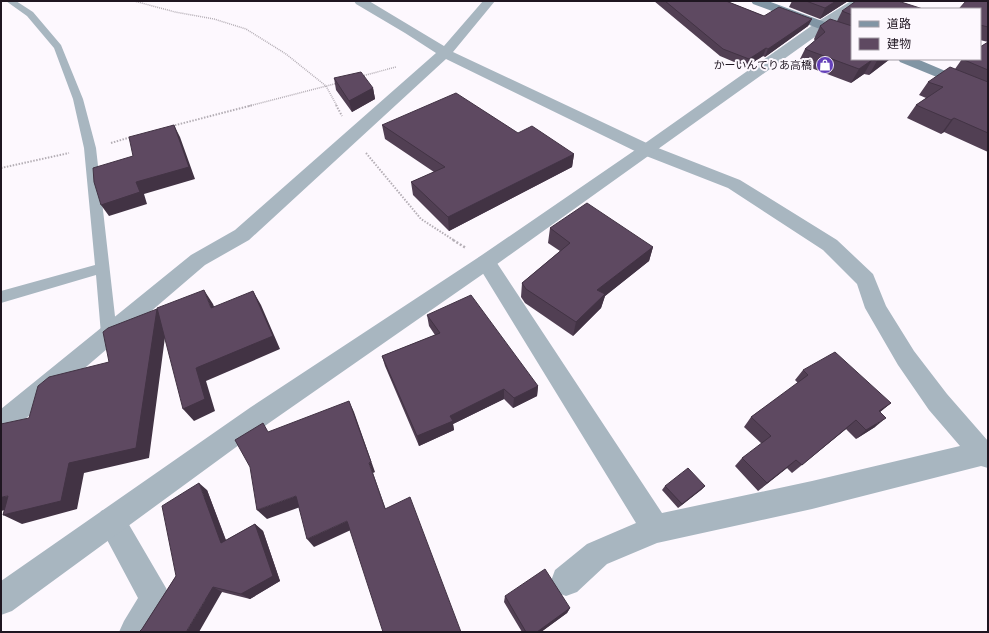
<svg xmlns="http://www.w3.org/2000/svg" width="989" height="633" font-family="'Open Sans','Noto Sans JP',sans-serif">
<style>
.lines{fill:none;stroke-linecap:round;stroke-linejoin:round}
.path-far2{stroke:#b4aeb5;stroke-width:1.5;stroke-dasharray:1 1;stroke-linecap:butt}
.path-far1{stroke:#b4aeb5;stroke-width:2;stroke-dasharray:1.5 1.5;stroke-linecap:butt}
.path{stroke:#b4aeb5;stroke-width:2.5;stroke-dasharray:2 2;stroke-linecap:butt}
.service{fill:#a8b6c0;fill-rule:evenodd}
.minor{fill:#a8b6c0;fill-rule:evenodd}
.tertiary{fill:#a8b6c0;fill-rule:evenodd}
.secondary{fill:#8195a4;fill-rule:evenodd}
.wall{fill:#513f53}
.shaded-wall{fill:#423344}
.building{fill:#5e4961;stroke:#423344}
.labels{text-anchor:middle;stroke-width:4;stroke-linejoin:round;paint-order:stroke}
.far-poi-label{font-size:11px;fill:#1f1621;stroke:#fdf8fe;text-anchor:end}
</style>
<rect width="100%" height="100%" fill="#fdf8fe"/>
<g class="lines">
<path class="path-far2" d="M134,1l41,11 39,7 32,10 40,25 40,32 11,20
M362,76l34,-9
M249,106l89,-23"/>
<path class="path-far1" d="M336,105l6,11
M172,126l81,-21
M111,143l20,-6
M366,153l55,66 34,22
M1,168l68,-15"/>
<path class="path" d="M453,240l13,8"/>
<path class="service" d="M6,1h10l17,11 28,33 22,54 13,49 21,186 -3,4 -5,2 -5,-2 -3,-4 -5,-59 -95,28v-12l94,-26 -11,-117 -11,-49 -19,-51 -27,-32z"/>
<path class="minor" d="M354,1h15l75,45 39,-45h12l-42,51 200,94 87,34 97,60 36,34 13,32 28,45 33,43 41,47v27l-7,-2 -169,43 -155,34 -50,21 -30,28 -11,4 -11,-4 -4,-11 4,-11 32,-26 49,-21 -157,-256 -3,-5 3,-5 7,-2 7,2 169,256 150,-32 148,-35 -31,-36 -31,-45 -33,-57 -8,-24 -34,-34 -95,-62 -87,-34 -195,-95 -197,181 -44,25 -195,167 -9,4v-27l190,-154 44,-25 201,-177 -31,-20 -49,-29z
M111,507l10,4 45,77 4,11 -17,33h-34l5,-11 14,-23 -41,-77 4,-10z"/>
<path class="tertiary" d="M851,1h14l-372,266 -224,156 -257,188 -11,4v-34l250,-174 228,-150 162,-111 176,-124z"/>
<path class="secondary" d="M751,1h17l84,31v9l-99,-37z
M898,59h19l71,30v9l-88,-36z"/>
</g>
<path class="wall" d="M654,1h72l38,15 48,3 -4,7 -43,31 -2,-1 -17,11 -26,-11z
M792,1h56l-28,18 -31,-12z
M988,1v151l-44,-20 -3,2 -34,-16 9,-13 10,-7 -7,-3 9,-13 27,-13 7,-10 26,-17 -8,-2v-31z
M852,9v50h38l-21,16 -5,-1 -13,9 -53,-20 7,-14 10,-8 -1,-2 6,-13 17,-5 5,-10z
M334,78l39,10 2,11 -23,13 -16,-22z
M382,125l136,8 56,21 -2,13 -123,64 -36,-36 -2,-13 23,-10 -49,-33z
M550,228l103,19 -4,14 -44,35 -4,12 -28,28 -48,-33 -4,-6 1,-14 38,-32 -12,-8z
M427,315l111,71 -1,10 -24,12 -9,-9 -51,25 1,6 -35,16 -34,-80 -3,-10 53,-21 -6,-9z
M803,370l88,33 -11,9 -5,15 -19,12 -10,-10 -54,44 -5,-5 -29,23 -23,-25 7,-8 20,-14 -18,-17 7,-10 47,-34 -3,-3z
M665,486h40l-4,4 -23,18 -16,-18z
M207,490l19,50 29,-16 8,7 17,50 -30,18 -28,-7 -80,37 34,-53z
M505,596l65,12 -3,5 -26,19h-19l-18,-30z"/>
<path class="shaded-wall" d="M836,1h12l-28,18 5,-11z
M812,19l-4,7 -43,31 3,-8z
M766,48l-3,8 -17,11 3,-8z
M880,59h10l-21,16 8,-14z
M872,60l-8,14 -13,9 8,-14z
M373,88l2,11 -23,13 -3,-11z
M954,118l-10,14 -3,2 10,-14z
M174,125l6,12 15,42 -51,15 3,10 -38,12 -8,-11 35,-23z
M574,154l-2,13 -123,64 -1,-14z
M653,247l-4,14 -44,35 -4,12 -28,28 3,-14 21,-32z
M204,290l9,14 7,18 -9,-14z
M253,291l8,14 19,44 -74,32 9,30 -21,10 -11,-12 13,-41z
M157,309l10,13 -18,136 -65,15 -7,36 -55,15 -19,-9z
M538,386l-1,10 -24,12 1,-10z
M504,389v10l-51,25 1,6 -35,16 -2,-10 33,-20z
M349,401l5,11 21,60 -2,1 16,45 -4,-9 -16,-46z
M891,403l-11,9 -1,-1z
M886,418l-11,9 -19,12 10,-9z
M856,420l-10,9 -54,44 10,-8z
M796,460l-9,8 -29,23 9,-8z
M199,483l8,7 22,59 -8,-6z
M705,486l-4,4 -23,18 4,-4z
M8,496l18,9 -25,6v-14z
M296,496l7,10 -36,13 -10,-9z
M347,521l6,8 -39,18 -7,-8z
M255,524l8,7 17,50 -30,18 -9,-5z
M213,587l9,5 -23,40h-13z
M570,608l-3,5 -26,19h-4z"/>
<path class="building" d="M665,1h61l38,15 15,-9 33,12 -44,30 -2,-1 -17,11 -26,-10z
M806,1h30l-11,7z
M856,1h42l25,8h-71v6l-10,-4z
M966,1h22v26l-8,-2v-16h-21z
M830,19l22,7v33h28l-3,2 -5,-1 -13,9 -54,-20 20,-17 -5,-6z
M988,42v28l-26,-11h18v-12z
M950,67l38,15v51l-34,-15 -3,2 -35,-15 27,-18 -15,-5z
M361,72l12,16 -24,13 -15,-23z
M456,93l62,40 14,-7 42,28 -126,63 -37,-35 34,-15 -63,-42z
M174,125l15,42 -53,15 4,10 -39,13 -7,-23 -1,-14 40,-12 -4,-19z
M587,203l66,44 -56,43 8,4 -29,28 -50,-33 -4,-6 48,-40 -20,-15z
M204,290l7,18 42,-17 20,45 -77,32 9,31 -22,10 -26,-101z
M471,295l67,91 -24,12 -10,-9 -54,27 3,5 -36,15 -35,-80 58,-23 -13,-18z
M157,309l-21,139 -67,15 -8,38 -58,14 5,-19 -7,1v-73l28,-6 9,-32 11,-9 60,-15 -6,-30 5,-4z
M835,352l56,51 -12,8 7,7 -20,12 -10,-10 -54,45 -6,-5 -29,23 -25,-25 29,-22 -20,-19 57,-42 -5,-5z
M349,401l22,61 -2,1 16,46 25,-12 51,135h-78l-36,-111 -40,18 -11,-43 -39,14 -7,-43 -15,-27 28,-17 5,9z
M688,468l17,18 -23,18 -17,-18z
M199,483l22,60 34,-19 18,52 -32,18 -28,-7 -27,45h-47l3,-3 34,-53 -14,-70z
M545,569l25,39 -33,24h-11l-21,-36z"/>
<defs>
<g id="shop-disc" transform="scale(0.9)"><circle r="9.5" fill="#6440b9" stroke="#fdf8fe"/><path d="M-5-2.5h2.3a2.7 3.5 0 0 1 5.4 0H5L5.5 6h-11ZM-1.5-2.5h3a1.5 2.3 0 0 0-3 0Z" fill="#fff"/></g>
</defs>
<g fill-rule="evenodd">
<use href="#shop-disc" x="825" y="65"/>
</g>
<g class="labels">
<g class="far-poi-label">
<text x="812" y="69">かーいんてりあ高橋</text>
</g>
</g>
<rect width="989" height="633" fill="none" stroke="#1f1621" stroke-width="4"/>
<rect x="851" y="8" width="130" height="52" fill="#fdf8fe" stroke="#a49ea6"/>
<rect x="859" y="21" width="20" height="6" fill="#8195a4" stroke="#a49ea6"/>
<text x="887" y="28" font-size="12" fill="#1f1621">道路</text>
<rect x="859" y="38" width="20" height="12" fill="#5e4961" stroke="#a49ea6"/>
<text x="887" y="48" font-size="12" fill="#1f1621">建物</text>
</svg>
